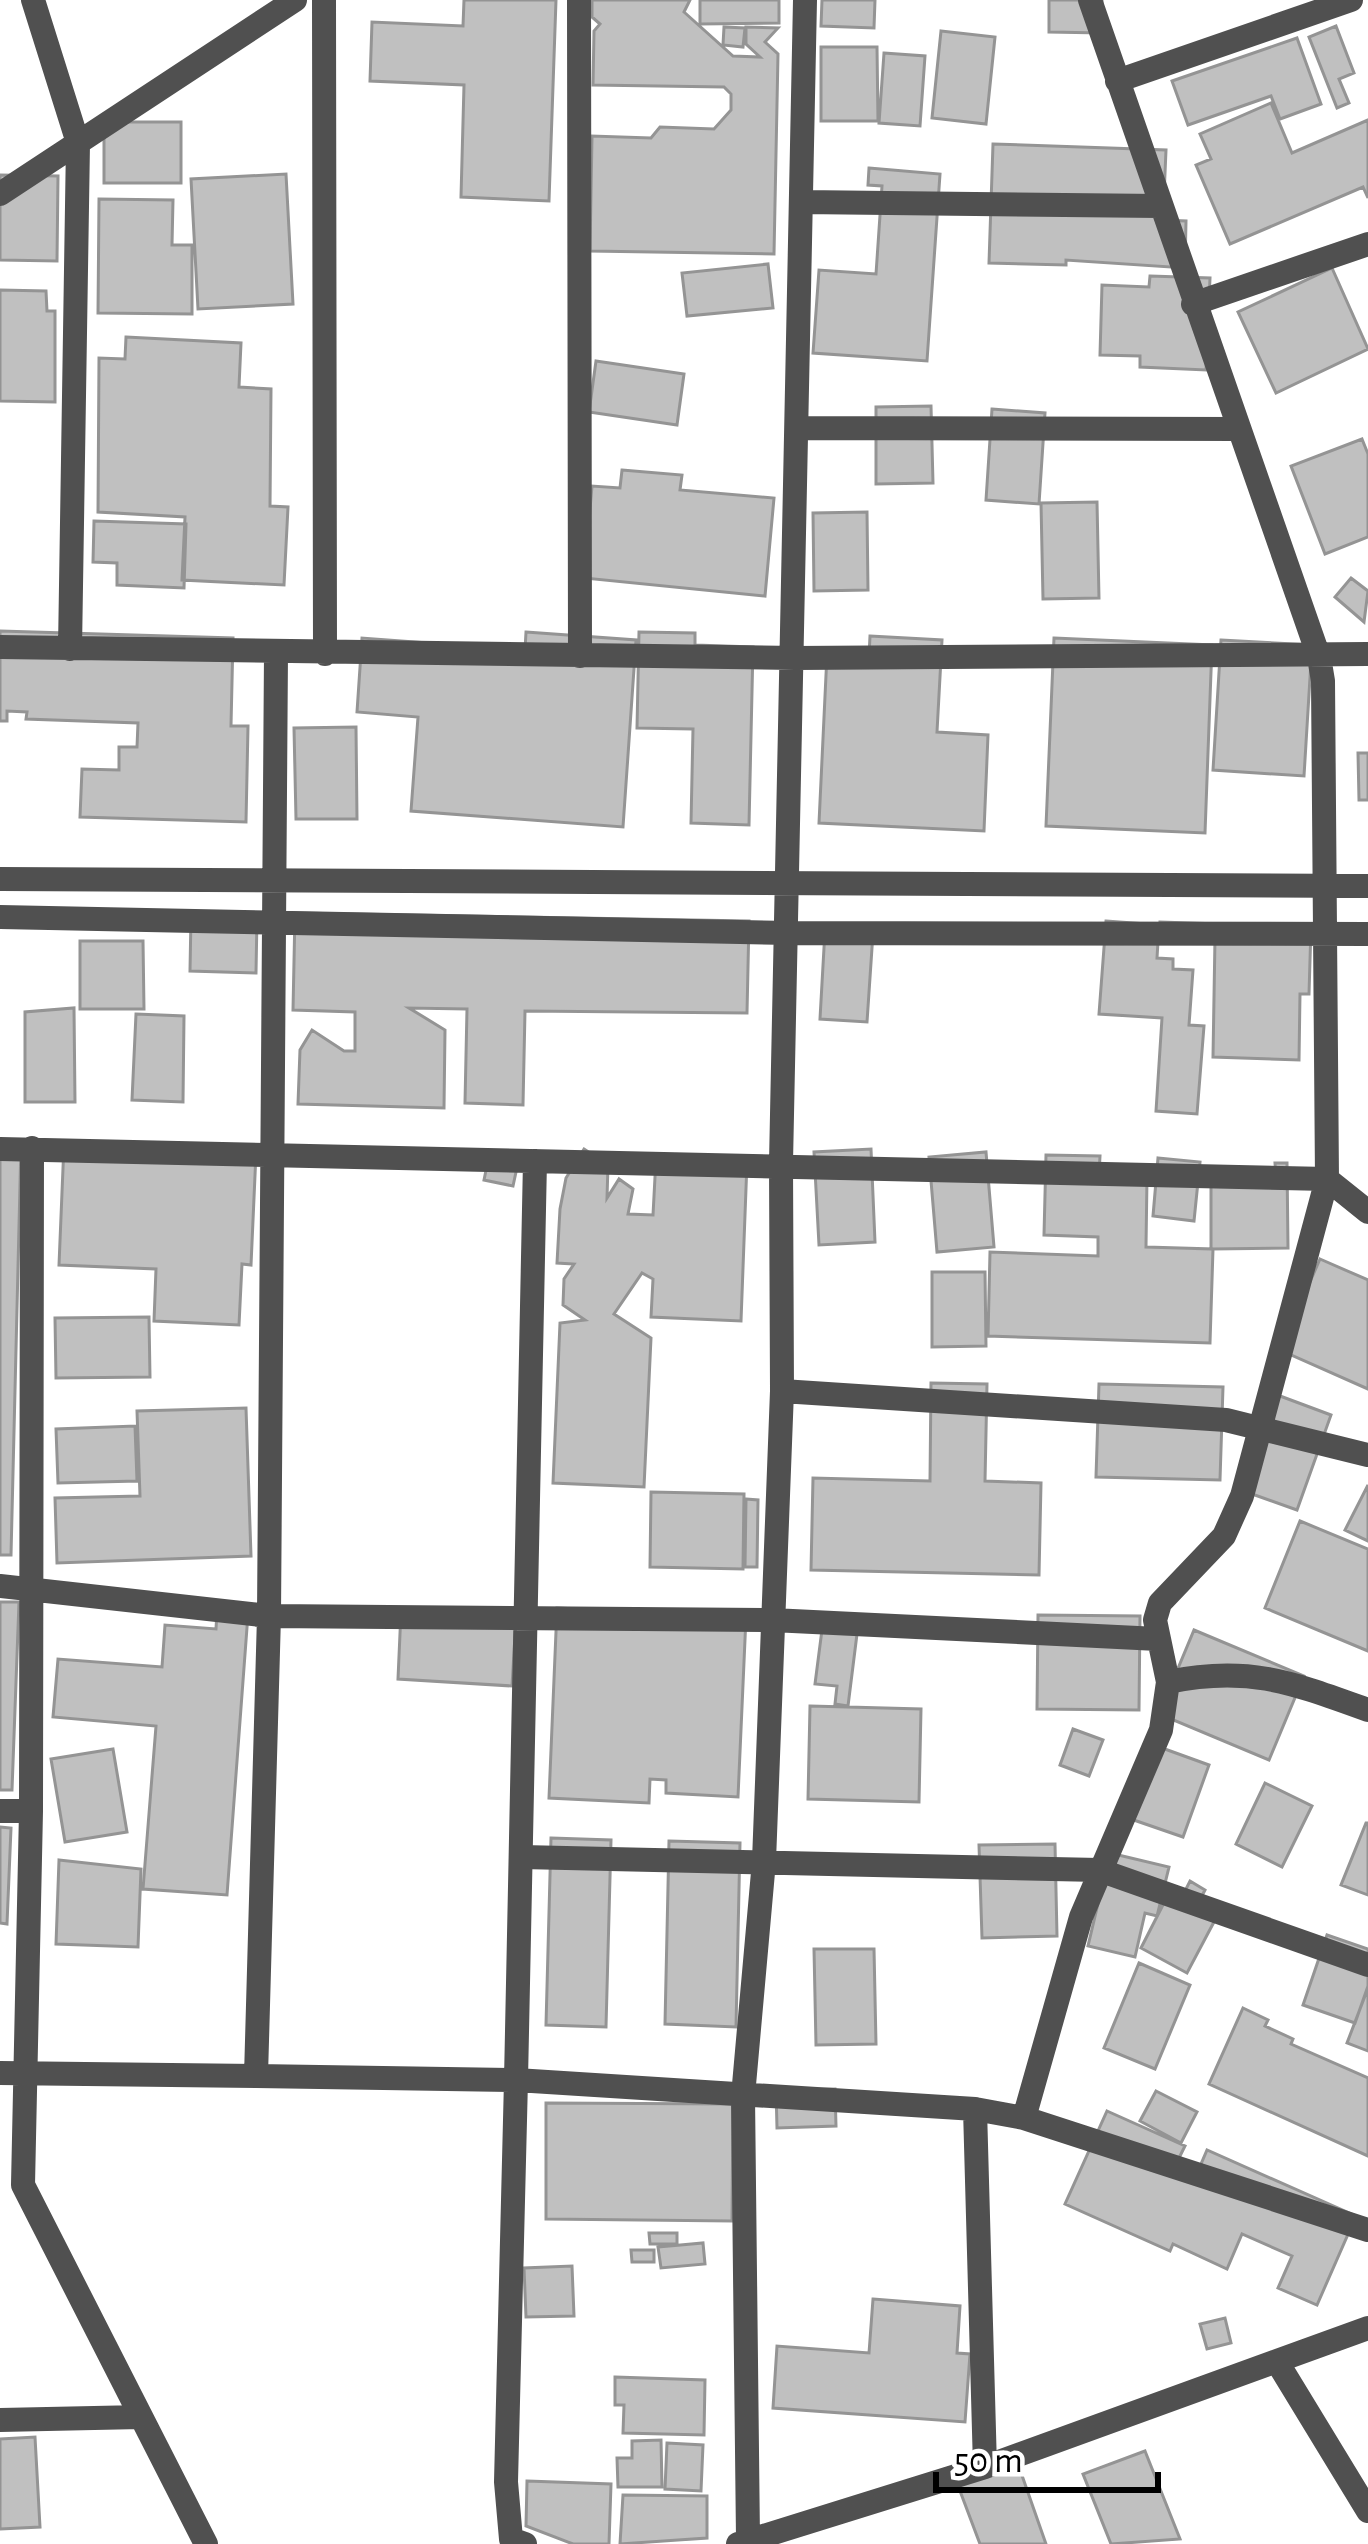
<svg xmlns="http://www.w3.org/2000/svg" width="1368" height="2544" font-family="'Alegreya Sans',sans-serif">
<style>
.building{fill:#c0c0c0;stroke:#949494;stroke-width:3}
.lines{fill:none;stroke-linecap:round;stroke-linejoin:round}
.street{stroke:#505050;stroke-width:24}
</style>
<rect width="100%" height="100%" fill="#fff"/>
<path class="building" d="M464,0h92l-7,201 -88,-4 3,-112 -94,-4 2,-59 91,4z
M592,0h98l-6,12 49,44 27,1 -14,-13v-17l32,1 -13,14 13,12 -4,200 -184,-3 2,-115 59,2 9,-11 54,2 17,-19v-16l-7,-7 -131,-2 1,-54 6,-7 -8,-7z
M700,0h79v23l-79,1z
M822,0h53l-1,28 -53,-2z
M1049,0h53v33l-53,-1z
M1336,26l18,47 -15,6 10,24 -12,5 -28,-71z
M724,27l21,1 -2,19 -20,-2z
M941,31l54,6 -9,87 -54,-6z
M1297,38l24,66 -41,15 -9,-23 -83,29 -16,-44z
M821,47h56l1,74h-57z
M884,53l41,3 -5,70 -41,-3z
M1271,103l21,50 76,-33v78l-5,-11 -133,57 -34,-79 15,-6 -11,-25z
M104,122h77v61h-77z
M993,144l173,6 -3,70 23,1 -1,47 -119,-8v5l-77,-2z
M869,168l71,6 -13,187 -114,-8 6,-83 57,4 6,-88 -14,-1z
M286,174l7,130 -95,5 -7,-130z
M0,175l58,1 -1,85 -57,-1z
M99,199l74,1 -1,45h20v69l-94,-1z
M768,264l5,44 -86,8 -5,-43z
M1332,268l36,81 -92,44 -38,-81z
M1150,276l60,2 -4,92 -66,-3v-11l-40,-1 2,-70 47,2z
M0,290l46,1 1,20h8v91l-55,-1z
M126,337l115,6 -2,44 32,2 -1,117 18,1 -4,78 -102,-5 3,-63 -87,-5 1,-154 26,1z
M596,361l88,13 -7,51 -88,-13z
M931,406l2,77 -57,1v-77z
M992,409l53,4 -6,91 -53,-4z
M1362,439l6,15v83l-43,17 -34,-88z
M622,470l60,5 -2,15 94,8 -9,98 -181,-18 8,-92 28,2z
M1097,502l2,96 -56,1 -2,-96z
M867,512l1,78 -54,1 -1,-78z
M94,521l92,3 -2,64 -67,-3v-22l-24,-1z
M1351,578l17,13 -4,31 -29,-25z
M0,631l233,7 -2,88h17l-2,96 -166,-5 2,-48 37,1v-23h18l1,-24 -112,-4 1,-7 -20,-1v10h-7z
M526,632l110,8 -13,187 -212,-16 7,-94 -61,-5 5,-74 163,12z
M639,632l56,1v12l58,2 -4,178 -58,-2 2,-94 -56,-1z
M870,636l72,4 -5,92 51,3 -4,96 -165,-8 8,-169 42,2z
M1054,638l158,7 -7,188 -159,-7z
M1221,640l91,5 -8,131 -91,-6z
M356,727l1,92h-61l-2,-91z
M1358,753h10v47h-9z
M295,913l454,8 -2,92 -222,-2 -2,94 -58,-2 2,-94 -58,-1 36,22 -1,78 -146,-4 2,-54 12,-20 32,21h11v-39l-62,-2z
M191,916l66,1 -1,56 -66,-2z
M1106,921l53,4 -2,33 16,1v10l20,1 -4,55 15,1 -7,88 -41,-3 6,-93 -63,-4z
M1160,922l151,5 -2,67h-9l-1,66 -86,-3 2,-119 -55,-2z
M825,930l48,3 -6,89 -47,-3z
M80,941h63l1,68h-64z
M74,1008l1,94h-50v-90z
M136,1014l48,2 -1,86 -51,-2z
M0,1144h21l-10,411h-11z
M64,1144l192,9 -5,112 -9,-1 -3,61 -85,-4 2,-52 -97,-4z
M584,1149l24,16 -1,33 12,-19 14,10 -5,25 25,1 3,-57 91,4 -6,159 -90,-4 2,-38 -11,-6 -28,41 37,24 -7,149 -91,-4 7,-160 25,-3 -22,-15 1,-26 10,-15 -17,-1 3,-54 6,-31z
M871,1149l4,93 -56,3 -5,-93z
M490,1151l29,7 -6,28 -29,-6z
M986,1152l8,95 -57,5 -8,-95z
M1046,1155l54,1 -1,19 48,2 -1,70 67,2 -3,94 -222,-7 2,-84 108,4v-19l-54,-2z
M1158,1158l42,4 -6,59 -41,-5z
M1275,1163h12l1,85 -77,1v-72h65z
M1320,1259l48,21v109l-88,-39z
M932,1272h53l1,74 -54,1z
M149,1317l1,60 -94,1 -1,-60z
M931,1383l56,1 -2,97 56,2 -2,92 -228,-5 2,-92 117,3z
M1099,1384l124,3 -3,93 -124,-3z
M1272,1393l59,22 -34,95 -59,-21z
M246,1408l5,148 -194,7 -2,-65 85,-2 -3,-85z
M135,1426l2,55 -79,2 -2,-54z
M1368,1485v56l-23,-11z
M651,1492l93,2 -1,75 -93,-2z
M746,1499l12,1 -1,67h-12z
M1300,1521l68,28v102l-103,-43z
M0,1602h19l-7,188h-12z
M557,1608l189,9 -8,180 -72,-4v-13l-16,-1 -1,24 -100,-5z
M217,1611l31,3 -21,281 -84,-6 13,-163 -103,-9 5,-58 104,8 3,-42 51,4z
M401,1611l115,7 -4,68 -114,-7z
M1038,1615l102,1 -1,94 -102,-1z
M823,1622l35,4 -10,80 -13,-2 2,-18 -22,-2z
M1194,1630l110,46 -35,84 -110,-46z
M810,1706l111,3 -2,93 -111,-3z
M1073,1729l30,11 -14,36 -29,-11z
M1151,1744l58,21 -26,72 -58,-20z
M113,1749l14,83 -62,10 -14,-83z
M1265,1783l47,23 -30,61 -46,-23z
M1366,1823h2v72l-27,-10z
M0,1827l11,1 -4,96 -7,-1z
M551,1838l60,2 -5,187 -60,-2z
M669,1841l71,2 -4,184 -71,-3z
M1055,1844l2,92 -75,2 -3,-93z
M1110,1853l59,14 -12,49 -12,-3 -10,44 -47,-11z
M59,1860l82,9 -3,78 -82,-3z
M1190,1881l15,9 -10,19 20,11 -28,53 -46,-25 27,-53 12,6z
M1327,1935l41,14v37l-13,37 -52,-18z
M814,1949h60l2,95 -60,1z
M1139,1963l51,22 -35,84 -51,-21z
M1368,1988v63l-21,-8z
M1243,2008l25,12 -3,6 28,13 -2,5 77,34v78l-159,-72z
M835,2089l1,37 -59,2 -1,-38z
M1156,2091l41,21 -16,31 -41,-22z
M546,2103l187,1 -1,117 -186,-2z
M1107,2111l78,35 -8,16 21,9 9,-21 149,66 -39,89 -39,-17 14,-32 -50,-22 -15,35 -54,-25 -3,7 -105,-47z
M649,2233h28v11h-27z
M703,2243l2,21 -44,4 -3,-21z
M631,2250h23v12h-22z
M572,2266l2,50 -48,1 -2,-49z
M873,2299l87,7 -3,47 13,1 -5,68 -192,-14 4,-62 92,7z
M1225,2318l6,25 -24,6 -7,-25z
M615,2377l90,3 -1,55 -81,-2 1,-28h-9z
M35,2437l5,90 -40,2v-90z
M661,2440l1,47h-44l-1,-29h15v-17z
M667,2443l36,2 -2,46 -36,-2z
M1145,2451l35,88 -69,5 -28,-70z
M1018,2464l28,80h-66l-23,-61z
M527,2481l84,3 -2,60h-36l-47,-18z
M623,2495l84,1v42l-87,6z"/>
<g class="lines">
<path class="street" d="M33,0l45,143 -8,506
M324,0l1,654
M579,0l1,656
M1117,81l234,-81
M0,194l295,-194
M802,202l358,4
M1193,304l175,-60
M799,428l439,1
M0,647l795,11 573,-4
M0,879l1368,7
M0,917l790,16 578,1
M0,1149l1327,30 41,33
M782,1391l444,29 142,35
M0,1586l269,30 503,4 386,19
M1168,1682c81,-17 125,1 200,28
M0,1811h31l1,-663
M31,1811l-8,374 183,359
M522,1857l577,13 269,95
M0,2073l256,3 13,-460 7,-963
M256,2076l260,4 19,-919
M975,2109l49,9 344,112
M1024,2118l57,-201 80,-187 7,-48 -13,-62 5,-17 64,-67 18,-40 85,-317 -4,-498 -4,-24 -229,-657
M1279,2365l89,146
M0,2420l141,-3
M985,2467l383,-139
M748,2539l-5,-443 21,-235 18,-470 -1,-228 24,-1163
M525,2544l-14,-5 -5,-57 10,-402 459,29 10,358 -247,77"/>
</g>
<path d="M936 2472v18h222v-18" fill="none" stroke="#000000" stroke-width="6"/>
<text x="954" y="2472" font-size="36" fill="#000000" stroke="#ffffff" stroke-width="9" paint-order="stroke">50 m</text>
</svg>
